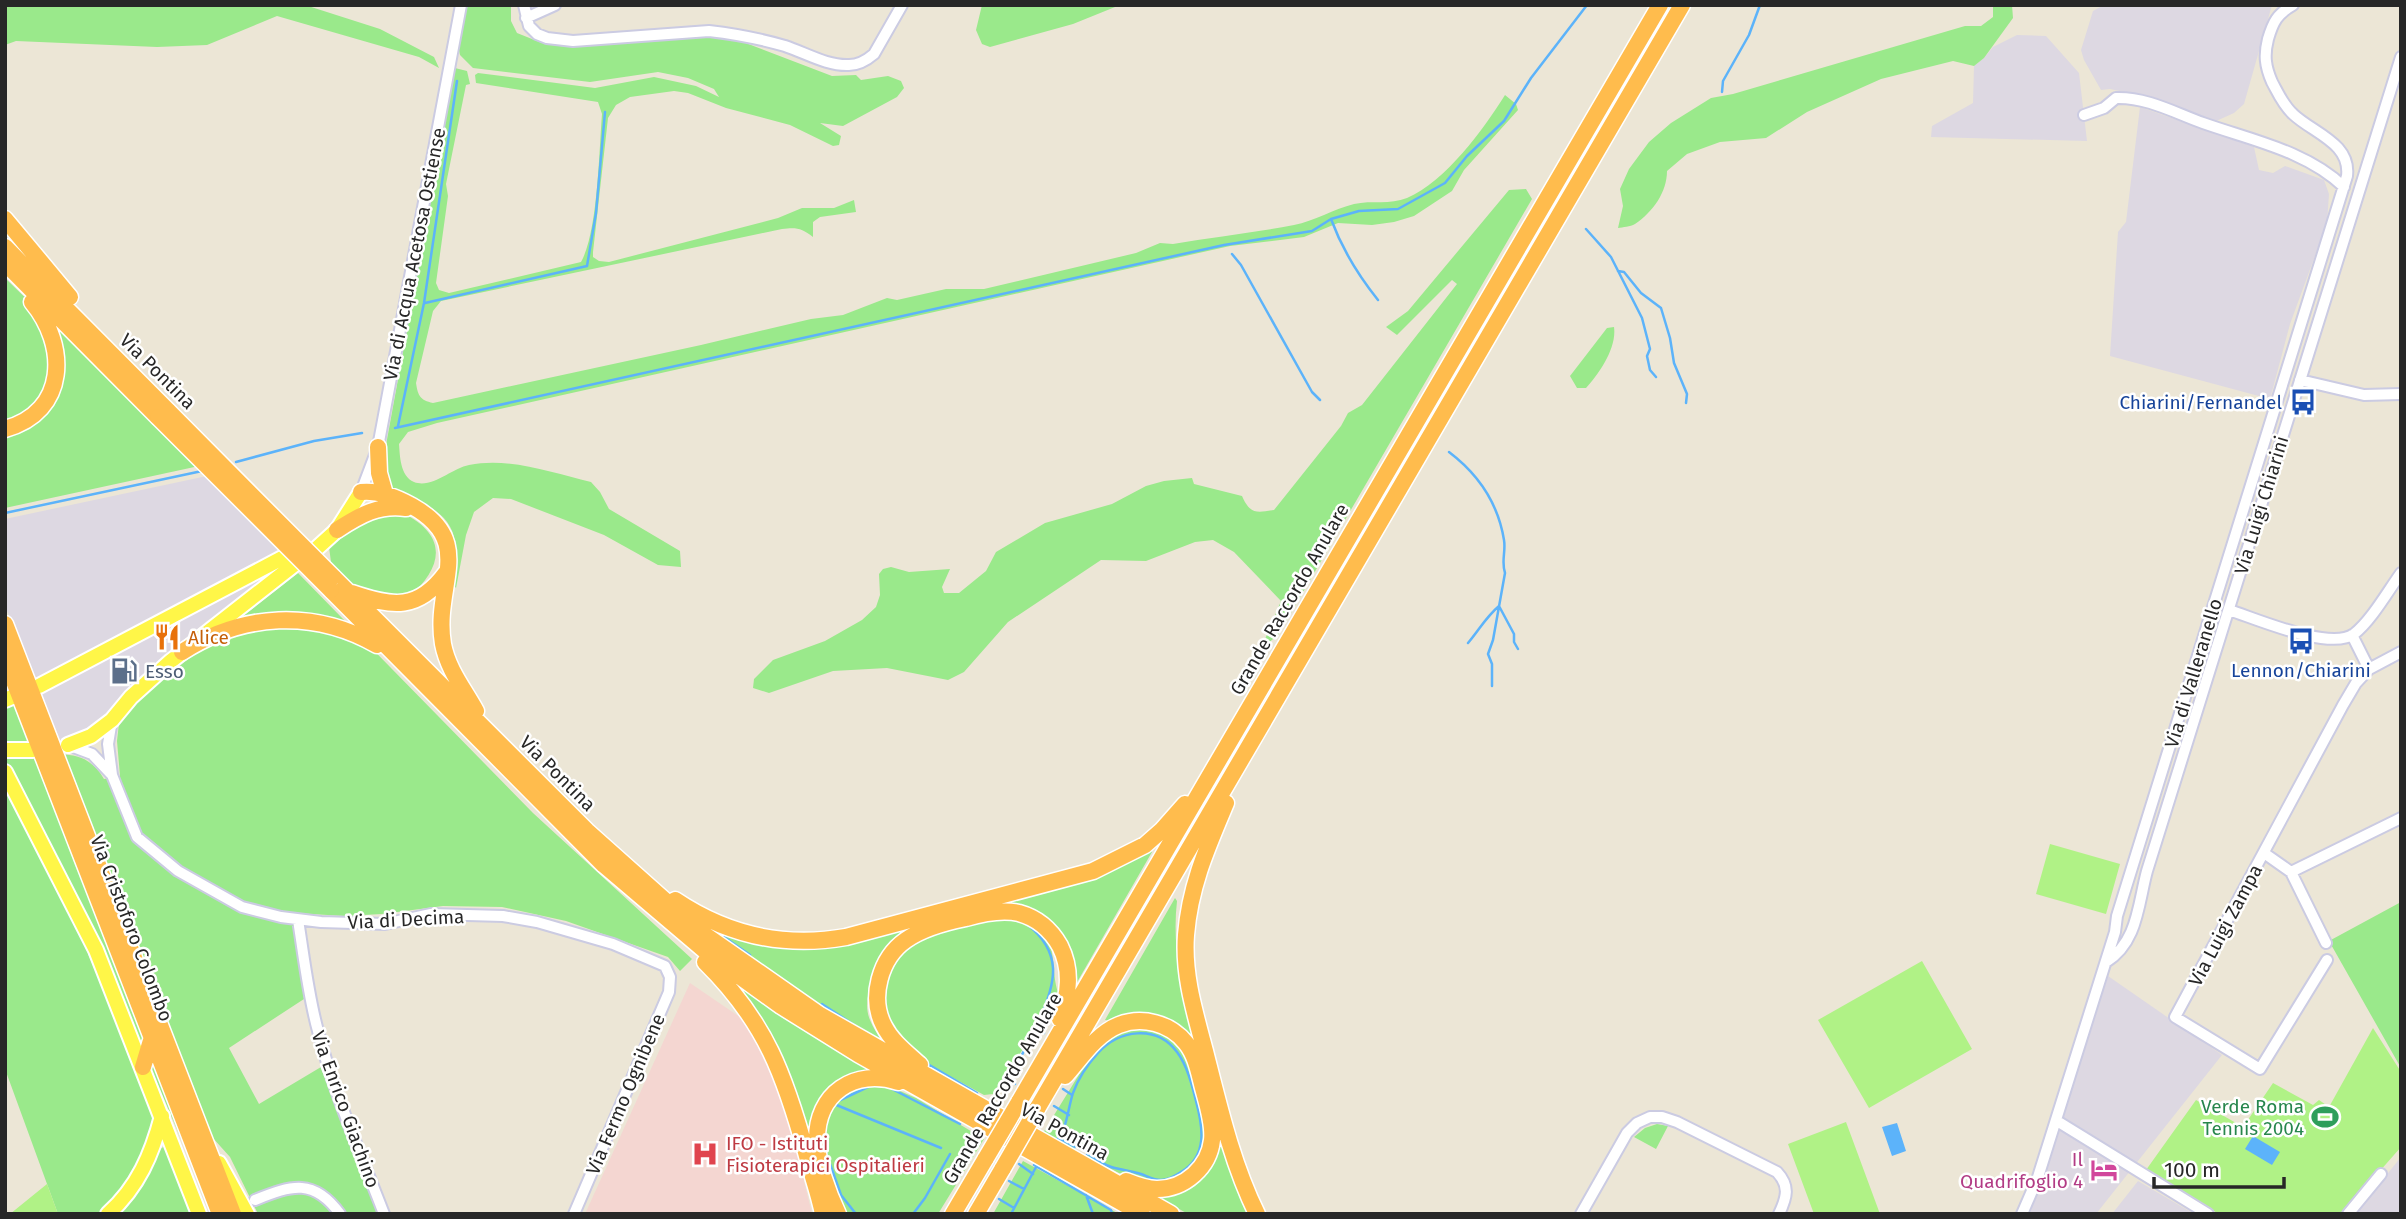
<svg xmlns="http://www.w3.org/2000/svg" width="2406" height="1219" font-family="'Fira Sans',sans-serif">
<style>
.industrial{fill:#ddd8e2}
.medical{fill:#f4d6d1}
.green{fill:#9ae98b}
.pitch{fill:#b0f286}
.water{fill:#5cb3fa}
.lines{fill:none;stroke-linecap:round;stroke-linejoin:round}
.stream{stroke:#5cb3fa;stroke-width:2.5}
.minor-casing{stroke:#cbcbe2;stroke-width:14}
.major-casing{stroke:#fff;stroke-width:18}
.highway-casing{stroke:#fff;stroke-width:19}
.minor{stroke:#fff;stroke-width:10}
.major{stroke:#fff648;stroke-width:14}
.highway{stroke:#ffbc4d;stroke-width:16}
.highway-bridge-casing{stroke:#fff;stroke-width:19;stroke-linecap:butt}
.highway-bridge{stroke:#ffbc4d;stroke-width:16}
.labels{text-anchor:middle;stroke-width:5;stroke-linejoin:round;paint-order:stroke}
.street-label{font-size:19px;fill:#272727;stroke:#fff}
.transit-label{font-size:19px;fill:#164399;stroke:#fff;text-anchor:end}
.food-label{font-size:19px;fill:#c56008;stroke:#fff;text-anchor:start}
.service-label{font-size:19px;fill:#4e5e75;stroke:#fff;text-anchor:start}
.leisure-label{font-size:19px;fill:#27864d;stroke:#fff;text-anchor:end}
.health-label{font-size:19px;fill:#be3a42;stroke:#fff;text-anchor:start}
.hotel-label{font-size:19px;fill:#b23c85;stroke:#fff;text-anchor:end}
</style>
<rect width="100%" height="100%" fill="#ece6d6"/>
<path class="industrial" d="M2104,5h168l-28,99 -10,9 -20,9 -57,-23 -47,-10 -9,1 -17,-30 -3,-10 12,-39z
M2017,35l29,1 33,37 8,68 -156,-4 1,-11 41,-23 1,-37 10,-8 9,-11z
M2140,107l114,40 5,23 14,3 12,-7 39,14 5,14 -2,29 -37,101 -20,75 -160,-43 8,-124 8,-10z
M207,476l85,85 -85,60 -56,47 -44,49 -24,17 -22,9 -56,-137v-87z
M2108,976l114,79 -126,159h-66z
M2401,1157v57h-46z
M2138,1181l56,33h-82z"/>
<path class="medical" d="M690,983l63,43 30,68 29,120h-227z"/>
<path class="green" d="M5,5h300l75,24 54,28 5,11 -20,-11 -142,-41 -70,29 -50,2 -141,-6 -11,4z
M466,5h45v16l6,12 25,10 52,1 131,-9 107,41 24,-1 5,5 27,-4 13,5 3,7 -7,9 -54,29 -23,-3 21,13 -2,9 -6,1 -43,-21 -64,-17 -38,-15 -14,-2 -44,6 -14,8 -8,13 -15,134v5l6,4 10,1 169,-44 24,-10h32l20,-8 2,12 -36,5 -7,5v15c-11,-9 -17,-10 -31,-8l-341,72 -8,10 -17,72c2,13 4,17 17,20l268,-58 110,-26 32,-4 44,-17 10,2 49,-11h38l152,-36 24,-10 13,1c40,-7 81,-11 121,-19 20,-4 40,-16 60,-21 18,-4 36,1 53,-6 39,-17 76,-68 98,-103l11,9 2,6 -54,60 -12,21 -38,25 -20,6 -22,3 -34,-2 -34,14 -74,9 -793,177 -29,9 -9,12c1,12 1,32 15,38 18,7 38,-14 55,-17 41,-8 83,8 122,17l9,10 9,17 71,42 1,16 -23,-2 -54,-30 -93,-36 -18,-1 -19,14 -8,23 -10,53 -5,-7c2,-13 6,-26 4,-39 -4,-33 -41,-43 -67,-53l-4,-33 71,-388 12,3 3,13 -4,1 -20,99 2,12 -12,87 3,7 10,3 132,-31c17,-30 18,-111 21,-148l-4,-12 -122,-19 -1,-8 3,-2 117,15 59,-11 42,9 23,11 -5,-8 -26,-11 -30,-6 -68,10 -117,-14 -13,-13 -2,-9z
M982,5h138l-47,19 -83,23 -8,-3 -6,-14z
M1993,5h19l1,13 -29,40 -10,8 -21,-5 -72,18 -74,33 -41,26 -46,4 -33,12 -20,17c0,21 -14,41 -32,53 -5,3 -12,3 -17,4l5,-22 -3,-17 9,-20 20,-27 22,-19 40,-25 22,-4 232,-68h16l12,-9z
M1526,189l6,10 -254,436 -17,14 20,-48 -47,-49 -21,-12 -18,2 -49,19 -45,-1 -93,62 -44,50 -16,8 -61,-12 -54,3 -64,22 -16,-5 1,-9 19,-19 52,-19 37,-21 14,-13 4,-12 -1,-21 4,-5 8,-2 18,5 41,-3 -8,18 2,6h15l27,-22 10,-19 49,-29 67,-19 34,-18 18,-5 28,-3 2,6 48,12c8,18 14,17 32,14l67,-84 7,-13 14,-8 95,-121 -5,-4 -55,55 -11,-8 22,-16 101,-121z
M5,278l194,188 -194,42z
M1614,327c3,21 -15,47 -28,61h-9l-7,-12 37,-48z
M403,513c46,23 40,55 5,85l-35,-1 -22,-12 -20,-23 -2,-15 41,-31z
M298,573l235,240 159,146 -12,12 -12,-14 -102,-36 -64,-14 -59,-1 -61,8 -37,2 -52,-3 11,86 -75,49 30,56 62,-37 57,147h-120l-28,-57 -18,-20 -31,2 -91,-215 -85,-164v-2c38,3 76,-19 99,21l16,-3 -3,-35 2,-18 31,-34z
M5,643l39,100 -30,1 -9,-2z
M5,787l67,129 80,189 2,27 -18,42 -37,40h-41l-53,-145z
M1151,846l1,6 -80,139 -18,-66 -19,-14 -45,-6z
M1175,898l2,3c-6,52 8,103 21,153l-16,-21 -77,-13z
M2401,902v166l-72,-127z
M1011,914c9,4 23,8 30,15 16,16 10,43 17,63l-4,8 -6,1 -7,21 -48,72 -9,1 -58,-32 -34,-35 -10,-30 8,-31 11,-16 27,-19z
M924,920c-22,25 -69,63 -54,100 3,8 9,16 13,24l-82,-51 -77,-56 6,-3 35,9z
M729,980l77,52 70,42 -51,19 -10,15 -8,31z
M1132,1026c17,2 32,5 45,17 3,3 8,8 11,12 5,9 18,62 18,73 1,28 -26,59 -54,56 -23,-3 -45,-18 -65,-28v-7l-4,-4 -10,4 -30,-16 53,-86 14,-12z
M884,1084l32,14 68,41 -46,75h-94l-6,-9 -17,-61 1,-23 26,-34z
M1657,1124l11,2 -12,23 -22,-12 11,-9z
M1217,1129l31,85h-60l-37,-21 28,-5z
M165,1146l27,67 -72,1 18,-23 22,-42z
M1023,1161l96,53h-126z"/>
<path class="pitch" d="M2050,844l70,20 -14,50 -70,-20z
M1922,961l50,88 -103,59 -51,-88z
M2373,1028l28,44v75l-59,67h-123l-73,-44 50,-70 47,27 30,-44 40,22 6,-5 10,7z
M1846,1122l34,92h-66l-26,-70z
M47,1184l11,30h-48z"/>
<path class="water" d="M1897,1123l9,28 -14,5 -10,-29z
M2253,1136l27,16 -8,13 -27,-16z"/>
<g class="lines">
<path class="stream" d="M1722,92l1,-11 26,-46 11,-30
M1331,219c11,30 27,56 47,81
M1586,229l25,28 31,61 8,31 -3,7 3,14 6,7
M1232,254l9,11 71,127 8,8
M1618,271l6,1 17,21 20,15 9,30 4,25 13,31 -1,9
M425,303l162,-37 9,-53 9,-101
M398,426l26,-123 33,-222
M395,428l829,-183 88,-14 19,-12 28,-8 39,-2 47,-26 22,-27 37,-35 27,-43 56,-73
M1449,452c29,22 49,51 55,88 2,12 -3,21 1,33l-12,67 -5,14 4,10v22
M236,462l78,-21 48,-8
M5,513l197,-42
M1468,643c11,-13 18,-26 31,-37l15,28v8l4,7
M724,937l26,18
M822,1004l32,21
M1034,1030l10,3
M926,1063l51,30
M1015,1084l-7,-4c15,-27 47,-81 45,-112 -1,-17 -11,-32 -24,-42
M892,1089l68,35
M1063,1089l9,6
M834,1103l38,-18
M834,1104l107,44
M1054,1106l15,9
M1058,1138l17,9
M1060,1139c7,-15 8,-30 13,-46 5,-14 15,-29 25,-40 21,-23 58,-29 79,-1 10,13 15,33 19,49 7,26 12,55 -15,71 -6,4 -13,8 -20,8 -7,0 -14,-4 -20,-6 -9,-3 -17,-4 -26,-6 -9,-1 -20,-10 -28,-14
M825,1150l16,45 15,19
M1019,1164l14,10
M1034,1165l77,45 1,4
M1009,1181l15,8
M1086,1195l7,19
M999,1199l15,9
M913,1214l12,-16 25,-44
M1011,1214l25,-47"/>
<g class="minor-casing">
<path id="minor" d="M524,5l5,21 8,8 10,4 26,3 136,-10c26,3 52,8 76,15 21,7 42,20 64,19 9,0 18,-5 25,-11l28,-49
M526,18l29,-13
M2084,115l20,-7 12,-10c31,-1 59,15 87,25 48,17 104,28 141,64
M2300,380l64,15 37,-1
M361,492l17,-45 83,-442
M2229,610c28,9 101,41 125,24 17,-13 34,-43 47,-61
M2369,669l32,-17
M112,720l-4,24 4,31 25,62 41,34 64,36 39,10 40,5 64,2 46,-10 72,2 34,6 76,22 52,22 5,11 -1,15 -95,222
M68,745l24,9 19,20
M2264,853l27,19 110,-54
M2291,872l35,71
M298,920c6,37 10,75 20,111 16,63 43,123 66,183
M2327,960l-67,109 -85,-52 168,-312 13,-22 13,-14 -17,-34
M2106,962c32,-20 32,-58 41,-91l254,-814
M2057,1121l151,93
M255,1200c37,-15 59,-22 85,14
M1581,1214l46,-81 10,-10 13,-6h12l15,5 100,50c13,14 10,25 2,42
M2022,1214l16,-37 77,-245 2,-16 230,-740c4,-33 -34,-43 -54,-62 -10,-9 -15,-21 -21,-32 -7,-16 -8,-27 -4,-43 5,-17 9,-25 25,-34
M2348,1214l33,-40"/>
</g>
<g class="major-casing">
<path id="major" d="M316,549l21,-19 24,-38
M39,686l247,-130
M5,700l7,-3
M68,745l23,-9 21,-16 19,-23 40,-36 124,-97
M5,750h28
M5,772l91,178 103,264
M219,1163l28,51
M108,1214c30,-27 44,-60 54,-98"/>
</g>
<g class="highway-casing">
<path id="highway" d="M5,219l65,78
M5,247l164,165
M5,263l153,154
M5,429c63,-17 63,-84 27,-127
M378,447l1,26 6,21
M361,492c18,-2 35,5 51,14 65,36 21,79 31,138 5,26 21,45 33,67
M337,530c23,-15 42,-26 69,-22
M333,577l254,254 111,99 122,85 351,199
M331,590l273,275 106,90 71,51 77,48 284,160
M352,593c41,14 66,18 94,-20
M5,624l228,590
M182,652c61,-39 132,-43 195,-7
M5,658l215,556
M1226,803c-19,45 -36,83 -40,132 -3,40 9,78 19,116 14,55 27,112 52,163
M675,900c52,35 109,48 171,37l247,-66 52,-26 17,-15 23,-26
M705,962c61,60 80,114 102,194 5,19 12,38 16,58
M920,1065c-13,-12 -28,-23 -36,-39 -15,-28 -4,-68 22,-86 17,-12 40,-18 60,-22 17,-5 36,-9 53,-5 18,5 32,17 41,33 12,24 9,48 0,73
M143,1067l9,-30
M1065,1076c16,-18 31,-42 54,-51 23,-9 51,-2 67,18 10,12 13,30 17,45 4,15 11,36 9,52 -3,27 -27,49 -55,49 -10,0 -21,-4 -31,-8
M1019,1102l641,-1097
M1037,1109l645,-1104
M838,1214c-10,-21 -21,-51 -21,-73 -1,-48 38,-73 81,-59
M953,1214l33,-56
M976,1214l27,-46"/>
</g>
<use href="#minor" class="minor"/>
<use href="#major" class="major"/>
<use href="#highway" class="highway"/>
<g class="highway-bridge-casing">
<path id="highway-bridge" d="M169,412l164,165
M158,417l173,173
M986,1158l33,-56
M1003,1168l34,-59"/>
</g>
<use href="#highway-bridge" class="highway-bridge"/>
</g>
<defs>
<g id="bus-bare" transform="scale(2.1)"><path d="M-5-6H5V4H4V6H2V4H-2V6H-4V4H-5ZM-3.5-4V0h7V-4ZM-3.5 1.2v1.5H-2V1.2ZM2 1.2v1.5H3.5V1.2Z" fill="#1a4fb4" stroke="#fff" stroke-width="2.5" paint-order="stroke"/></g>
<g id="restaurant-bare" transform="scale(2.1)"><path d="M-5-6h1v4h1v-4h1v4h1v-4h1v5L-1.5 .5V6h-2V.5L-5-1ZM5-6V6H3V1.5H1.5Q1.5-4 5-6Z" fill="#e8710a" stroke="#fff" stroke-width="2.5" paint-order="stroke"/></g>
<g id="fuel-bare" transform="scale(2.1)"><path d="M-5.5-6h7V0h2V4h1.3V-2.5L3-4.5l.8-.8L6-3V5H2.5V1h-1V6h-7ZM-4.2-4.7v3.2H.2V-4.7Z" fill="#5c6f8a" stroke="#fff" stroke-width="2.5" paint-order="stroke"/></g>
<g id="stadium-bare" transform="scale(2.1)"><path d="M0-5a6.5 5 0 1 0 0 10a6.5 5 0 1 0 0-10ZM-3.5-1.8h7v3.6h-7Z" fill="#2e9e5b" stroke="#fff" stroke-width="2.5" paint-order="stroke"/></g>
<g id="hospital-bare" transform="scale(2.1)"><path d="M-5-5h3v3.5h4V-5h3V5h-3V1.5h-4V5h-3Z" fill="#e0444e" stroke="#fff" stroke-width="2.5" paint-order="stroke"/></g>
<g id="hotel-bare" transform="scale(2.1)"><path d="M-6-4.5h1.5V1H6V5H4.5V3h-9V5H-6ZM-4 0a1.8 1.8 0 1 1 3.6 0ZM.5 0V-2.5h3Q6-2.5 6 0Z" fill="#d1479c" stroke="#fff" stroke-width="2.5" paint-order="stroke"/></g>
</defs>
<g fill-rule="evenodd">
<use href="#bus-bare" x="2303" y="402"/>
<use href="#restaurant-bare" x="167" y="637"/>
<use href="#bus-bare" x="2301" y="641"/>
<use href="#fuel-bare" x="124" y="671"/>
<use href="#stadium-bare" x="2325" y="1117"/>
<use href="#hospital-bare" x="705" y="1154"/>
<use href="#hotel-bare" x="2104" y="1170"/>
</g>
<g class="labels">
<g class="street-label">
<text transform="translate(414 254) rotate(-79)" y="7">Via di Acqua Acetosa Ostiense</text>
<text transform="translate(158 371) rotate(45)" y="7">Via Pontina</text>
<text transform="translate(2261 505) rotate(-73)" y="7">Via Luigi Chiarini</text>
<text transform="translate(1289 599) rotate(-60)" y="7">Grande Raccordo Anulare</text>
<text transform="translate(2193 673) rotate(-73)" y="7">Via di Valleranello</text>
<text transform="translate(558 773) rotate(45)" y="7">Via Pontina</text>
<text transform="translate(406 919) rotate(-3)" y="7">Via di Decima</text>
<text transform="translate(2225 925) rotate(-62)" y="7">Via Luigi Zampa</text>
<text transform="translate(132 928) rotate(69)" y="7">Via Cristoforo Colombo</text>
<text transform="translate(1002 1088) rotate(-60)" y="7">Grande Raccordo Anulare</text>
<text transform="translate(625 1094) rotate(-67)" y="7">Via Fermo Ognibene</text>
<text transform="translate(346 1109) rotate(70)" y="7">Via Enrico Giachino</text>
<text transform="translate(1065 1131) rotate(29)" y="7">Via Pontina</text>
</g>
<g class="transit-label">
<text x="2282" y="409">Chiarini/Fernandel</text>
<text x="2301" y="677" text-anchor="middle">Lennon/Chiarini</text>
</g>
<g class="food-label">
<text x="188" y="644">Alice</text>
</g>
<g class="service-label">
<text x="145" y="678">Esso</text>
</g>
<g class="leisure-label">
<text x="2304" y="1113">Verde Roma<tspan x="2304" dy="22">Tennis 2004</tspan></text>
</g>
<g class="health-label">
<text x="726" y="1150">IFO - Istituti<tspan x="726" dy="22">Fisioterapici Ospitalieri</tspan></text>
</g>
<g class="hotel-label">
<text x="2083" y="1166">Il<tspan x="2083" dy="22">Quadrifoglio 4</tspan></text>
</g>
</g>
<rect width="2406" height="1219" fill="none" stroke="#272727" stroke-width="14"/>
<path d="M2154 1177v10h130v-10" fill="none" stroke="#272727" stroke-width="3.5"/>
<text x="2164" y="1177" font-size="21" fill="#272727" stroke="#ffffff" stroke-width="5" paint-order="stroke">100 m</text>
</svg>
